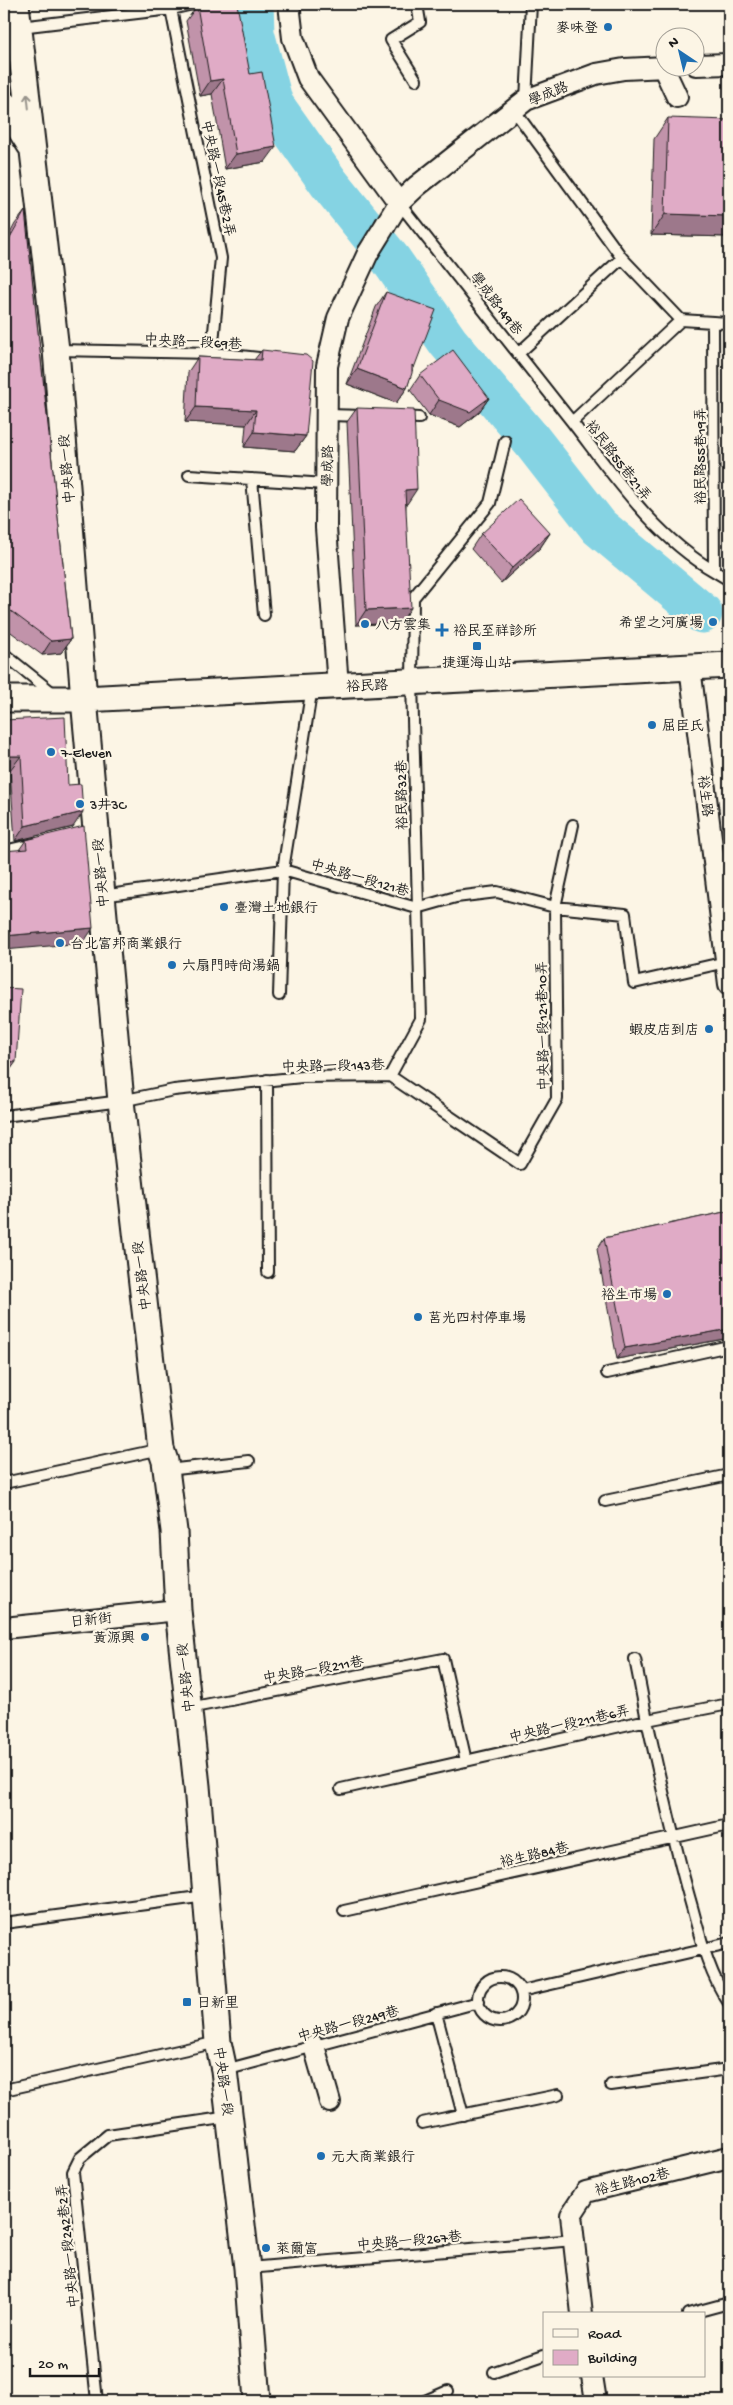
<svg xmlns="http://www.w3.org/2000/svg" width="733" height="2405" font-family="'Gochi Hand','LXGW WenKai TC',sans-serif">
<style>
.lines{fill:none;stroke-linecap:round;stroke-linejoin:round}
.river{stroke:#85d3e3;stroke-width:41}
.service-casing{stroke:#1c1c1c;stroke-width:14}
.minor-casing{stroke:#1c1c1c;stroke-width:24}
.tertiary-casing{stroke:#1c1c1c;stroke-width:29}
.service{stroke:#fcf5e5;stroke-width:10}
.minor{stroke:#fcf5e5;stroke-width:20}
.tertiary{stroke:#fcf5e5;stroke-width:25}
.minor-bridge-casing{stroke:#1c1c1c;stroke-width:24;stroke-linecap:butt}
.minor-bridge{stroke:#fcf5e5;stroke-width:20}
.wall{fill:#c193aa;stroke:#1c1c1c}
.shaded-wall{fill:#9d788b;stroke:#1c1c1c}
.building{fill:#e0abc6;stroke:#1c1c1c}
.oneway{stroke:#97938b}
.poi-dot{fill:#1f6fb2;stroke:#fcf5e5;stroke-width:2}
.labels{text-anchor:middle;stroke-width:4.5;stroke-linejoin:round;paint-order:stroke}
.poi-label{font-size:14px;fill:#1c1c1c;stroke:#fcf5e5;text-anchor:start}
.street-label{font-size:14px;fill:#1c1c1c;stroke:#fcf5e5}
</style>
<rect width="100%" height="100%" fill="#fcf5e5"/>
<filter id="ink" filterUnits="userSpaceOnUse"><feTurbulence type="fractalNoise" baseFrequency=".02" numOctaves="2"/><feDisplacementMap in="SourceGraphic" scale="10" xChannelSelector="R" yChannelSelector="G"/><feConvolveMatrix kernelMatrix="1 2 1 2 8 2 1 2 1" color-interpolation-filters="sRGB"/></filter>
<g filter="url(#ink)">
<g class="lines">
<path class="river" d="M253,4l1,29 19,71 56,79 62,77 57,82 84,99 67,86 103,86"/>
<g class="service-casing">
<path id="service" d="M171,9l50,249 -9,95
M20,27l151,-18 22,-5
M416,80l-25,-40 29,-18 -3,-18
M526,100l5,-96
M514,110l108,148 59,62
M399,203l173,219
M681,320l-109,102c42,54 82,114 142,149
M681,320l48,3
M713,323l1,248 15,9
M56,350l156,3 56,6
M519,353l103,-95
M328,415l37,1
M402,417l17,1
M189,475l137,9
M252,479l12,136
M4,654l50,40
M4,851l30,-7
M102,896l181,-26 134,38 39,-11 41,-5 58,15 70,7 9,69 92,-21
M279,995l4,-125 29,-183
M390,1076l31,-57 -9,-337 1,-84 77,-95 15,-62
M267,1080l1,192
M4,1116l117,-15 53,-11 128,-13 88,-1 130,88 37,-65 -2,-192 18,-82
M607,1373l122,-27
M167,1470l82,-9
M4,1483l157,-34
M605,1501l124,-26
M729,1704l-82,16c14,63 27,125 45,187 9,33 17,67 37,96
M189,1708l254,-49 23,102
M341,1789l306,-69 -12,-61
M344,1911l385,-86
M4,1923l202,-27
M478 1999a22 22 0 1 1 44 0a22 22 0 1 1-44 0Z
M521,1991l208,-48
M436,2013l27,102
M225,2070l254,-68
M611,2085l118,-16
M4,2090l214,-48
M422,2123l136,-28
M248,2268l326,-28
M688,2314l41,-11
M494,2372l50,-17
M97,2401l-24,-229 7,-14 28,-23 121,-18
M425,2401l23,-10"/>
</g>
<g class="minor-casing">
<path id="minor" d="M289,4l4,34 15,40 91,125
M696,65l33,-1
M663,67l14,30
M386,224l13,-21 18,-17 109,-86 70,-26 28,-5 42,-2
M690,667l39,317
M338,686l-12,-158 1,-162 11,-48 30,-65
M4,1628l174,-18
M314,2046l16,56
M582,2314l-11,-99 15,-23 143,-35
M592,2376l4,25"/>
</g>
<g class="tertiary-casing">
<path id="tertiary" d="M16,4l40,346 28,349 37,402 40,348 4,12 9,70 4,79 19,176 21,256 6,28 23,198 10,133
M4,104l26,41
M4,699h80l645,-34"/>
</g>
<use href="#service" class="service"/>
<use href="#minor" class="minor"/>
<use href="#tertiary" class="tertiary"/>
<g class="minor-bridge-casing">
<path id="minor-bridge" d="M368,253l18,-29"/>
</g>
<use href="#minor-bridge" class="minor-bridge"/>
</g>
<path class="wall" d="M197,6l53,68 15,88 -40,7 -13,-75 -12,2 -14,-75z
M668,118l61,119 -78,-2 3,-96z
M25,211l46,428 -10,14 -19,2 -38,-28v-382l11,-21z
M386,292l28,76 -2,3 -5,17 -11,15 -49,-19 29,-77z
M262,350l44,86 -11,15 -51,-4 2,-22 -61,-3 3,-50 10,-15 56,3z
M420,375l69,23 -10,14 -19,15 -31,-12 -19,-25z
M357,408l50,96h-1l-6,119 -44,2 -9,-203z
M550,533l-10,15 -39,35 -30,-34 10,-15z
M4,720l64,65 5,42 -58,14 -5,-71 -6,1z
M26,840l57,103 -64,-93z
M729,1211v127l-112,21 -20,-110 7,-11z"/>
<path class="shaded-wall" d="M223,79l-11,15 -12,2 10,-15z
M276,147l-11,15 -40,7 11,-15z
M665,214l64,2v21l-78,-2z
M357,369l50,19 -11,15 -49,-19z
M489,398l-10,14 -19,15 -31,-12 10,-15z
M196,407l60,3 -10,15 -61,-3z
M254,432l52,4 -11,15 -51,-4z
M417,489l-10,15h-12l10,-14z
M550,533l-10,15 -39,35 11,-15z
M411,608l-11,15 -44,2 10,-15z
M71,639l-10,14 -19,2 9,-14z
M4,756h17l-11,14 -6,1z
M83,812l-10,15 -58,14 10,-15z
M93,928l-10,15 -79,7v-14z
M4,1061l12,1 -11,15 -1,-1z
M729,1329v9l-112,21 8,-11z"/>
<path class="building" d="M209,4h28l13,70 12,-2 14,75 -40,7 -13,-75 -13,2 -13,-75z
M668,118l61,2v96l-64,-2z
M25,211l46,428 -20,2 -47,-35v-358z
M386,292l50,18 -22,58 -2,-3v8l-5,15 -50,-19z
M262,350l44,5 7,6 -7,75 -52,-4 2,-22 -60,-3 2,-50 63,3z
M453,350l36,48 -19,14 -31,-12 -19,-25z
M357,408l57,2 3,79 -12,1 6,118 -45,2z
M519,499l31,34 -38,35 -31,-34z
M65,717l3,68 13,-1 2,28 -58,14 -4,-70h-17v-36z
M84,826l9,102 -89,8v-85l23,-2 -1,-9z
M4,988l17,1 -5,73 -12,-1z
M729,1211v118l-104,19 -21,-110z"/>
<defs><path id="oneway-shaft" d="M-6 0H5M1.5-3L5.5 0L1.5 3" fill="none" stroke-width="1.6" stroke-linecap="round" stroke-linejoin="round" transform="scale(1.25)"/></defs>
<use class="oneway" href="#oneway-shaft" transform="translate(28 101) rotate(-96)"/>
</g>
<g class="poi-dot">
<circle cx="608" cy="27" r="5"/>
<circle cx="713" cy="622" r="5"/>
<circle cx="365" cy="624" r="5"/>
<path d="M439.5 622.5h5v5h5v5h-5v5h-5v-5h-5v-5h5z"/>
<rect x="472" y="641" width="10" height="10" rx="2.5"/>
<circle cx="652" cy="725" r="5"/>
<circle cx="51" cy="752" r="5"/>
<circle cx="80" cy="804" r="5"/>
<circle cx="224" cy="907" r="5"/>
<circle cx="60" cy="943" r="5"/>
<circle cx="172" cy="965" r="5"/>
<circle cx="709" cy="1029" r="5"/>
<circle cx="667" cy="1294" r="5"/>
<circle cx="418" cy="1317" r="5"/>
<circle cx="145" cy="1637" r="5"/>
<rect x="182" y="1997" width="10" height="10" rx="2.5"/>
<circle cx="321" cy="2156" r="5"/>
<circle cx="266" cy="2248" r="5"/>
</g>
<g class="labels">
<g class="poi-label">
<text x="598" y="32" text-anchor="end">麥味登</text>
<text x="703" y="627" text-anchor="end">希望之河廣場</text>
<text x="375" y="629">八方雲集</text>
<text x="453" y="635">裕民至祥診所</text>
<text x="477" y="667" text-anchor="middle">捷運海山站</text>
<text x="662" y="730">屈臣氏</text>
<text x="61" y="757">7-Eleven</text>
<text x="90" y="809">3井3C</text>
<text x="234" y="912">臺灣土地銀行</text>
<text x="70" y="948">台北富邦商業銀行</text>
<text x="182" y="970">六扇門時尚湯鍋</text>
<text x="699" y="1034" text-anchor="end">蝦皮店到店</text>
<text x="657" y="1299" text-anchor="end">裕生市場</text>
<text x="428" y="1322">莒光四村停車場</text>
<text x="135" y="1642" text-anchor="end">黃源興</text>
<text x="197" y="2007">日新里</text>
<text x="331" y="2161">元大商業銀行</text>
<text x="276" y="2253">萊爾富</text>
</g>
<g class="street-label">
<text transform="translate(548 93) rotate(-22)" y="5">學成路</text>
<text transform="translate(219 178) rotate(78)" y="5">中央路一段45巷2弄</text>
<text transform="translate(497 303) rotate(52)" y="5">學成路149巷</text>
<text transform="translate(193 341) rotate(3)" y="5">中央路一段69巷</text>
<text transform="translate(700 456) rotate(-90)" y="5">裕民路55巷19弄</text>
<text transform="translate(619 460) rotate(52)" y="5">裕民路55巷21弄</text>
<text transform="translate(327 466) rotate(-89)" y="5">學成路</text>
<text transform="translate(66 469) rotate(-95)" y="5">中央路一段</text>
<text transform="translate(367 685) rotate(-3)" y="5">裕民路</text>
<text transform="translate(401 795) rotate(-91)" y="5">裕民路32巷</text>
<text transform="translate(706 796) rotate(83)" y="5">裕生路</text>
<text transform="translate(100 873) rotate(-95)" y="5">中央路一段</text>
<text transform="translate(360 877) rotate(16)" y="5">中央路一段121巷</text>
<text transform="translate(542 1026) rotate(-91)" y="5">中央路一段121巷10弄</text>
<text transform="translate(333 1065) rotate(-1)" y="5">中央路一段143巷</text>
<text transform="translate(141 1276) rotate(-97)" y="5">中央路一段</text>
<text transform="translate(91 1619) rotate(-6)" y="5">日新街</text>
<text transform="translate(313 1669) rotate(-10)" y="5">中央路一段211巷</text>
<text transform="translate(185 1678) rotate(-96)" y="5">中央路一段</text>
<text transform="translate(569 1723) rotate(-13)" y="5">中央路一段211巷6弄</text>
<text transform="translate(534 1854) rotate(-13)" y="5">裕生路84巷</text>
<text transform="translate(348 2023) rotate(-15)" y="5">中央路一段249巷</text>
<text transform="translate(224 2081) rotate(82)" y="5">中央路一段</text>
<text transform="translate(632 2181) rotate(-14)" y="5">裕生路102巷</text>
<text transform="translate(409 2240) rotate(-5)" y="5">中央路一段267巷</text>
<text transform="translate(67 2246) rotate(-96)" y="5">中央路一段242巷2弄</text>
</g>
</g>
<rect width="733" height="2405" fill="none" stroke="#fcf5e5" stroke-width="20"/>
<rect x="10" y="10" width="713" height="2385" fill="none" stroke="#1c1c1c" stroke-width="2" filter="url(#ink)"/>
<rect x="543" y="2312" width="162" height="65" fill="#fcf5e5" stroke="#a29e95"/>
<rect x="553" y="2329" width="25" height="8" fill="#fcf5e5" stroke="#a29e95"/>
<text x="588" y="2338" font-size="15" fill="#1c1c1c">Road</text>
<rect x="553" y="2350" width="25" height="15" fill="#e0abc6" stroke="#a29e95"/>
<text x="588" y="2362" font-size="15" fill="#1c1c1c">Building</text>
<g transform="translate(680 52) rotate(325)"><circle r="24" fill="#fcf5e5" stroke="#a29e95"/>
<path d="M0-4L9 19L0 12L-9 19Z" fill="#1f6fb2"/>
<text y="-8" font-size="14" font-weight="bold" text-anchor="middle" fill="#1c1c1c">N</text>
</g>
<path d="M30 2368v8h69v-8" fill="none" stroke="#1c1c1c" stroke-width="2.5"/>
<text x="38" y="2368" font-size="15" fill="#1c1c1c" stroke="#fcf5e5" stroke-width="4" paint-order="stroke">20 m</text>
</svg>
